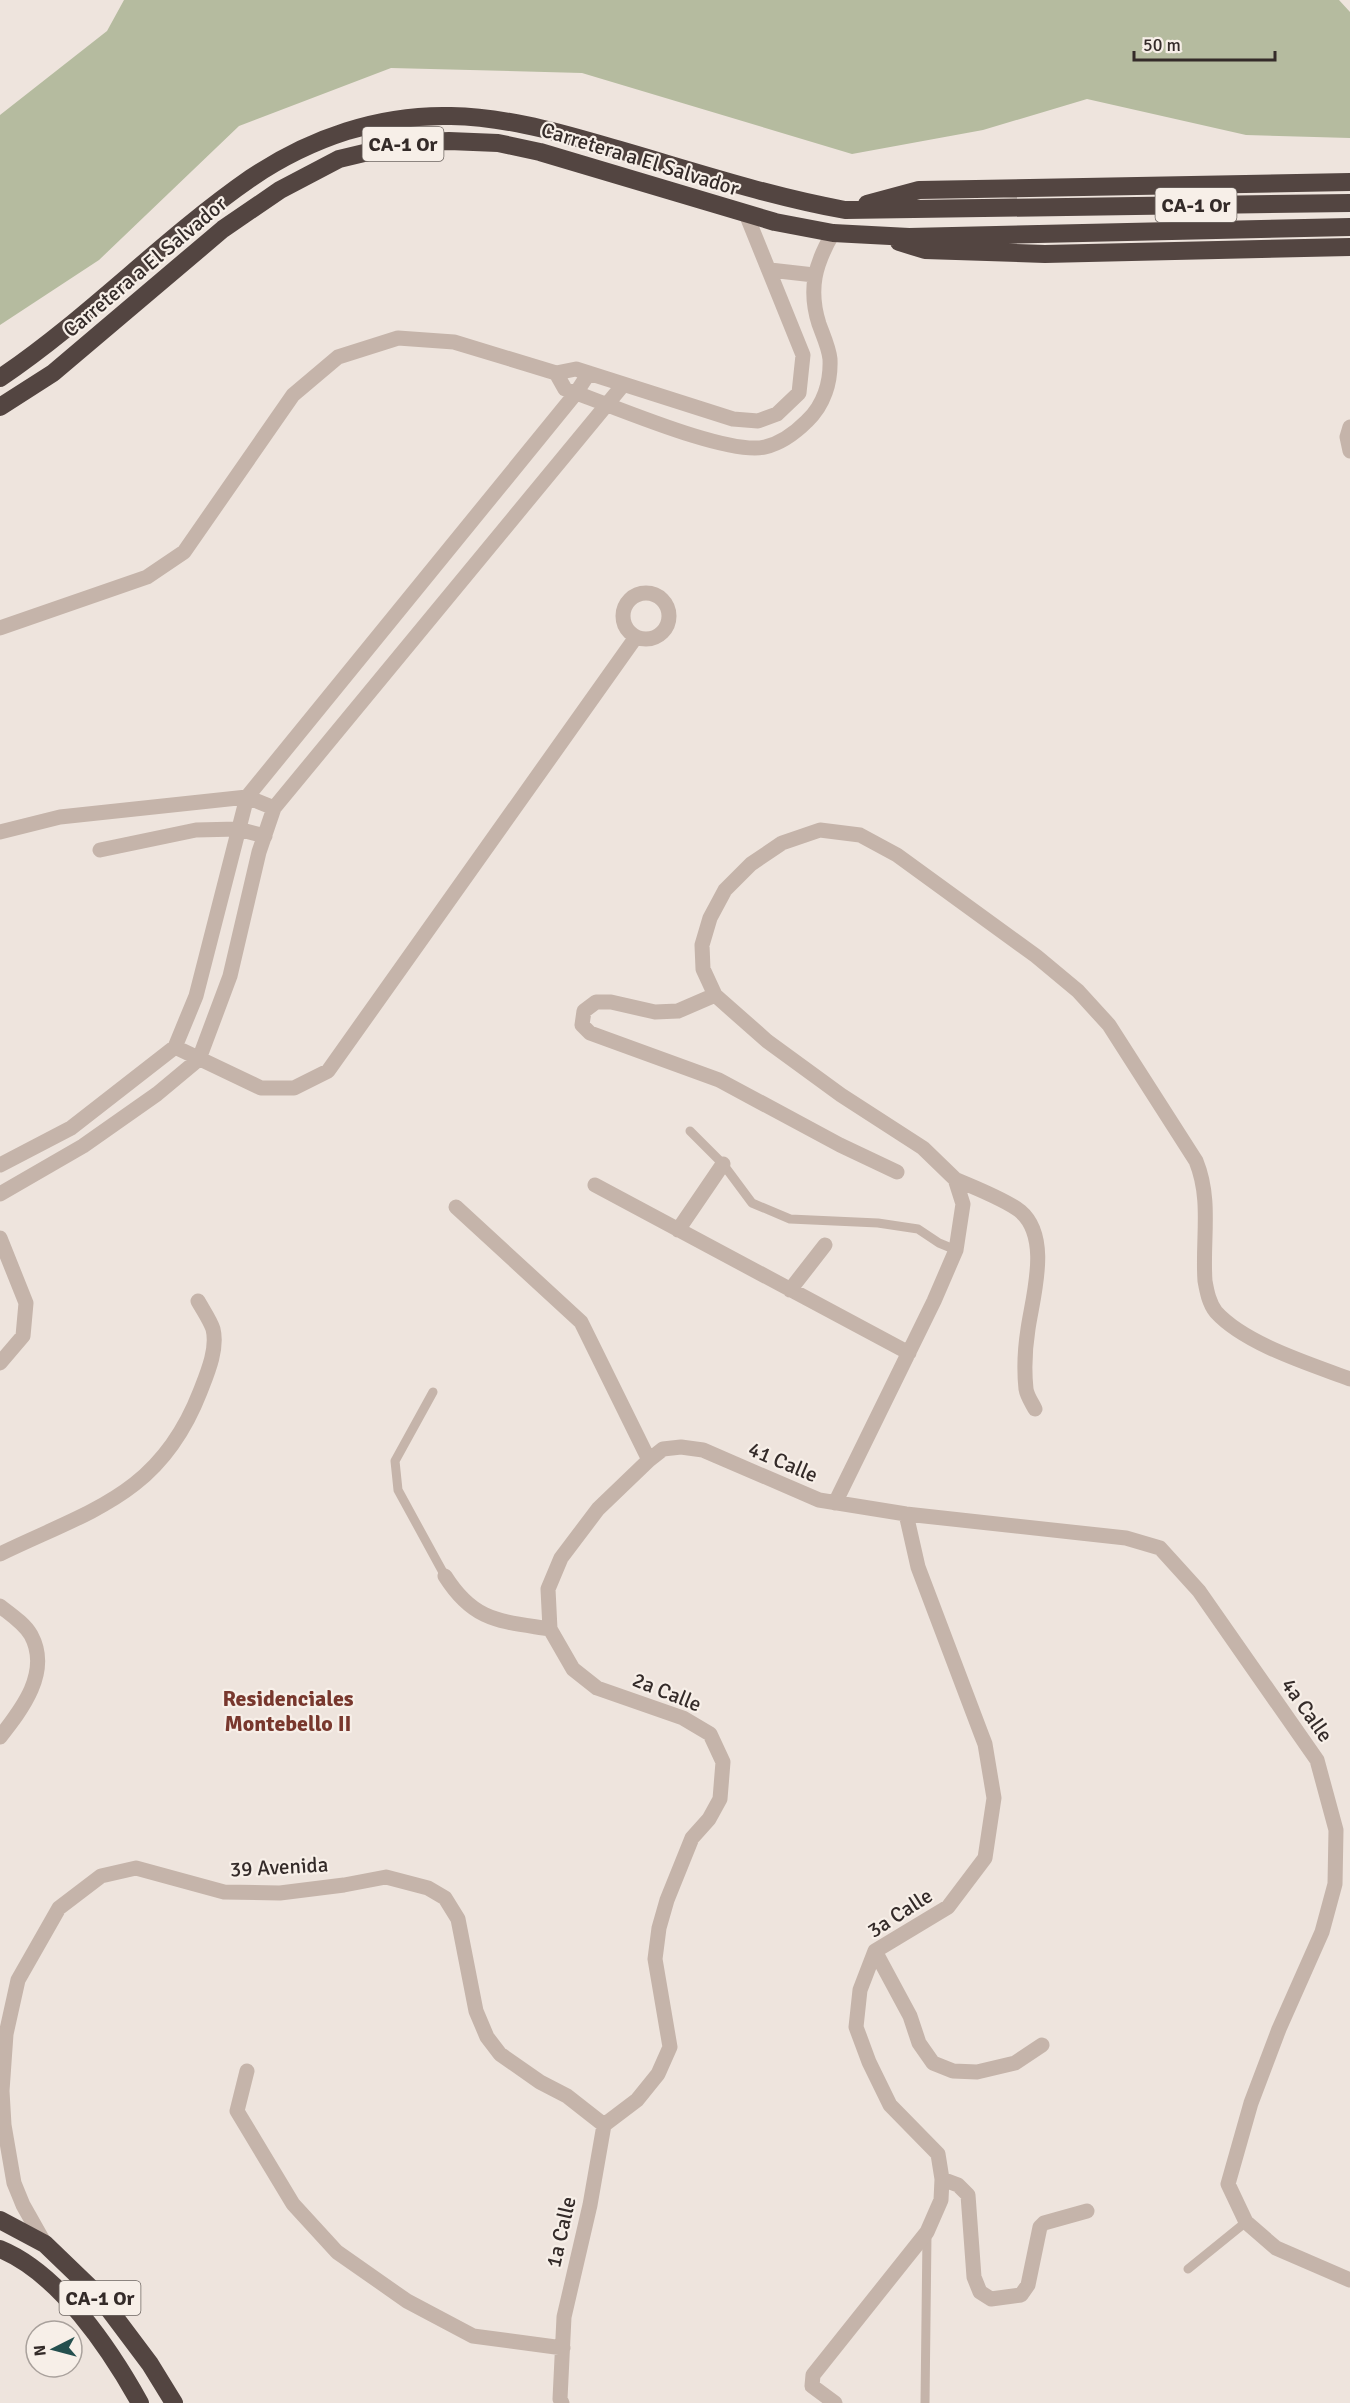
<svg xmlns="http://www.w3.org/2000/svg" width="1350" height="2403" font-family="Signika,sans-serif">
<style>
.green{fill:#b5bb9f}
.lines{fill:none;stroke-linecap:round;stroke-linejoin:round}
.lane{stroke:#c5b4aa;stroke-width:9}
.street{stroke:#c5b4aa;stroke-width:15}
.highway{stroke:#534541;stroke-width:18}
.labels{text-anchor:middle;stroke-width:4.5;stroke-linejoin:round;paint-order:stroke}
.shield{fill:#f7efe8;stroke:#6e6662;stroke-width:1.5}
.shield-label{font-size:20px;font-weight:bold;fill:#342b29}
.street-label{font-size:21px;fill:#342b29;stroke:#f7efe8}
.neighbourhood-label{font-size:22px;font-weight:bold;fill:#78372d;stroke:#f7efe8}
</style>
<rect width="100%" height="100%" fill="#eee4dd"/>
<path class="green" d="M124,0h1215l11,12v126l-104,-3 -159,-36 -104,31 -131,24 -270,-81 -191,-5 -152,58 -140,134 -99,65v-210l107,-84z"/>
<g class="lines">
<path class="lane" d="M690,1131l33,33 29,39 38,16 88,4 40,6 21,14 17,7
M433,1392l-38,69 3,29 47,86
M1188,2269l58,-47
M925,2403l2,-168"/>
<path class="street" d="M770,270l44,5
M556,373l9,16c42,14 161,67 200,58 17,-4 30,-14 42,-26 17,-16 24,-39 23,-62 -1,-11 -7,-24 -11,-35 -11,-35 -4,-60 14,-91
M1350,427l-3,10 3,14
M623 616a23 23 0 1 1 46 0a23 23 0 1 1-46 0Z
M0,628l147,-51 37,-25 109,-157 45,-38 60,-19 56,4 102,31 20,-4 157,50 25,2 19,-7 22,-21 4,-38 -57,-141
M0,832l60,-15 187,-20 27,11
M100,850l96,-20 42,-1 27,7
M715,995l-37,16 -23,1 -44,-10h-15l-12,9 -2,14 8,8 129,47 121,65 57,27
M175,1047l86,41h33l34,-17 308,-434
M0,1165l71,-37 104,-81 21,-51 51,-199 329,-404 13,-20
M955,1179c18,8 50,20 65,32 31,26 13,84 8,118 -3,19 -4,41 -2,60 1,7 6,14 9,20
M595,1185l314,168
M0,1194l83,-48 74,-52 42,-35 31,-83 29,-124 15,-44 349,-423
M456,1207l125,115 68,138
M678,1230l45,-66
M0,1238l26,65 -3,33 -23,27
M790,1290l35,-45
M835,1503l99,-202 22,-51 7,-46 -8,-25 -32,-31 -82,-53 -74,-54 -52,-46 -12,-26 -1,-24 8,-27 15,-28 26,-26 31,-21 38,-13 40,5 37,20 139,101 42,35 31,34 87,136c16,39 6,79 9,120 2,11 4,22 11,31 29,32 94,52 134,67
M0,1554c91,-44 160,-59 200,-162 7,-18 18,-43 13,-63 -3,-9 -10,-19 -15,-28
M445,1576c29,46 55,45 105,53
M0,1606c10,8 24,17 31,29 20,37 -9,74 -31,102
M875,1951l35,65 9,27 14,20 20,8 24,1 38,-9 27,-18
M247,2071l-10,40 56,93 44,48 70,49 66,35 90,12
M604,2125l33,-25 21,-26 12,-27 -15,-88 4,-31 8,-28 25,-62 17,-19 11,-20 3,-37 -13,-28 -27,-16 -86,-30 -24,-19 -23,-40 -2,-40 13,-31 37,-49 51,-49 14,-11 18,-2 22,3 116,50 87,14 220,24 34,10 39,43 118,169 19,70 -1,54 -13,48 -43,97 -28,74 -23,81 18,38 30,26 74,32
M942,2179l16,6 10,10 6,82 6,15 11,7 30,-4 7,-10 12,-58 4,-4 43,-12
M45,2244l-22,-39 -9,-22 -10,-58 -2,-34 4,-57 12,-54 41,-72 42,-32 35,-8 88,24 56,1 64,-8 42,-8 42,11 17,10 13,21 18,92 11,26 13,17 40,28 27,14 37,29
M562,2403l-2,-4 4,-82 26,-112 14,-80
M835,2403l-23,-17 1,-11 114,-143 14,-32 1,-21 -4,-25 -48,-49 -21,-43 -13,-35 4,-37 15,-39 73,-44 37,-49 9,-60 -9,-54 -67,-177 -12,-53"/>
<path class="highway" d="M867,204l52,-14 431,-8
M899,242l26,8 120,4 305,-7
M0,378c89,-60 163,-139 251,-200 59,-40 129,-64 200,-62 51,1 100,14 148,28 82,23 163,51 246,66l505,-7
M0,407l53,-34 170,-144 57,-39 59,-31 67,-16 43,-2 49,2 42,9 235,70 58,11 76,4 441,-10
M0,2220l45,24 54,52 51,68 24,39
M0,2249c59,24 110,100 140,154"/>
</g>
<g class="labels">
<g class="shield">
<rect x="362.5" y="127" width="81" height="34" rx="4.5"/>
<rect x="1155.5" y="188" width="81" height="34" rx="4.5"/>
<rect x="59.5" y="2281" width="81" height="34" rx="4.5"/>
</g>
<g class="shield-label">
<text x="403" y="151">CA-1 Or</text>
<text x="1196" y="212">CA-1 Or</text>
<text x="100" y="2305">CA-1 Or</text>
</g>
<g class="street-label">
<text transform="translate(640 159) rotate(17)" y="7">Carretera a El Salvador</text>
<text transform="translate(145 267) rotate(-40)" y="7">Carretera a El Salvador</text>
<text transform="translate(783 1462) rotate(23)" y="7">41 Calle</text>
<text transform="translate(667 1692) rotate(22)" y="7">2a Calle</text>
<text transform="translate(1307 1710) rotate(55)" y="7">4a Calle</text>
<text transform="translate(279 1867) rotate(-3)" y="7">39 Avenida</text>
<text transform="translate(900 1913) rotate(-33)" y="7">3a Calle</text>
<text transform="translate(561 2232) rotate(-77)" y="7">1a Calle</text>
</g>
<g class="neighbourhood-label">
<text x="288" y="1706">Residenciales<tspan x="288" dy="25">Montebello II</tspan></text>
</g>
</g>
<g transform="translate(54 2349) rotate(264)"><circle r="28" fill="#f7efe8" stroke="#a9a19c" stroke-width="1.5"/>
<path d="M0-4.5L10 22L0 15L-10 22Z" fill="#244f4e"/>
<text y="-9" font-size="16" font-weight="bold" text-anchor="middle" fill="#342b29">N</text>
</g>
<path d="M1134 51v9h141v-9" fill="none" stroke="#342b29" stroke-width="3"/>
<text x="1143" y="51" font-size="18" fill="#342b29" stroke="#f7efe8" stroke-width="4.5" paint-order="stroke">50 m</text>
</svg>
